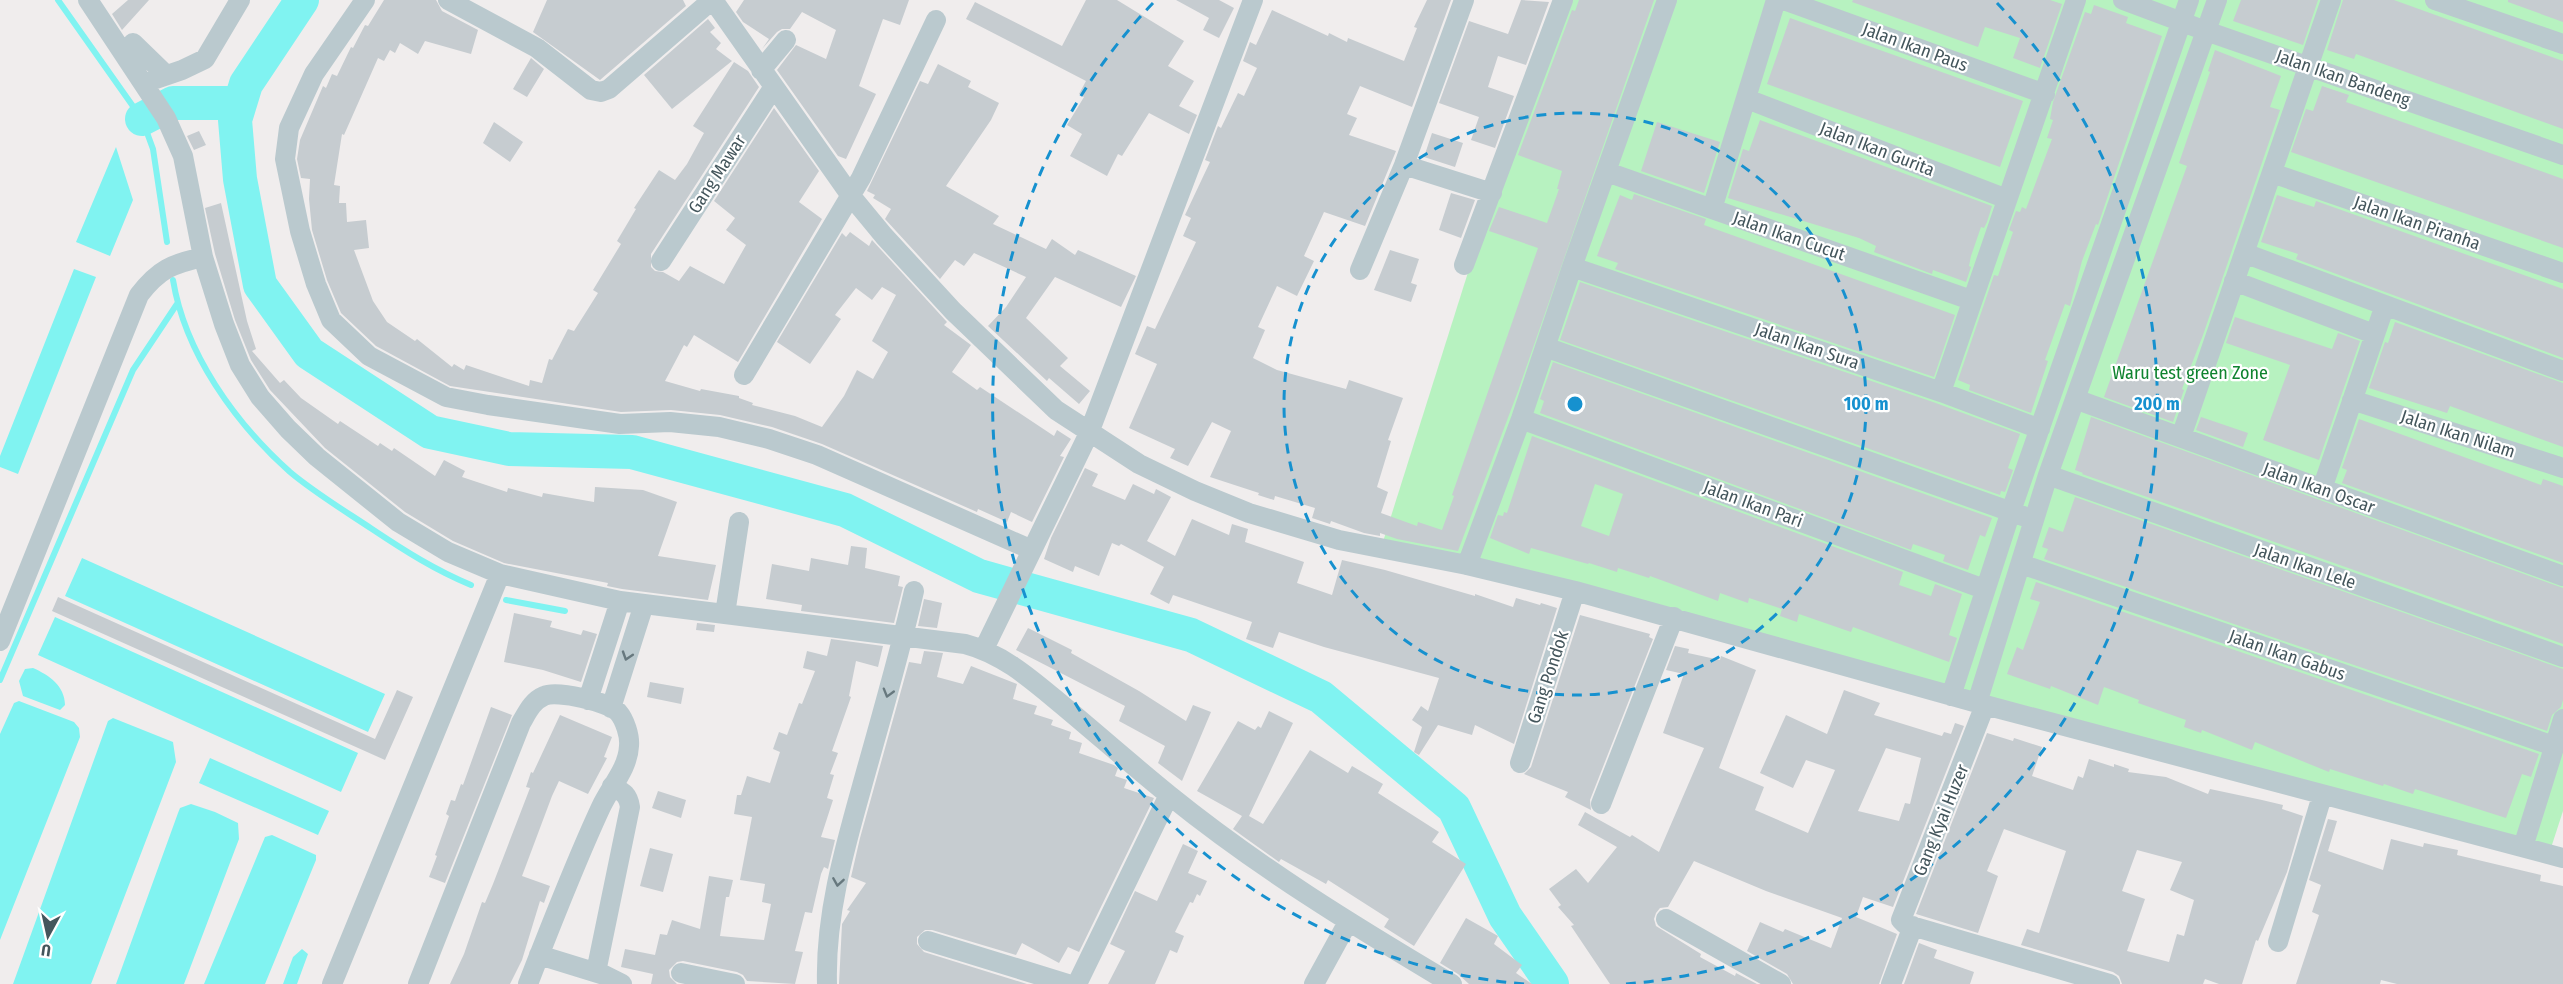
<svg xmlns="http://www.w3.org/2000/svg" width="2563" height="984" font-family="'Fira Sans Condensed',sans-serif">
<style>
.green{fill:#b7f2c0}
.water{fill:#80f3f1}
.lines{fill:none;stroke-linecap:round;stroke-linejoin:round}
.stream{stroke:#80f3f1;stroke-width:6}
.river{stroke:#80f3f1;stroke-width:34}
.building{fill:#c6ccd0;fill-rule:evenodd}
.minor{stroke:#bac9ce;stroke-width:20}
.oneway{stroke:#67787e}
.ring{fill:none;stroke:#1691cf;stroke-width:3;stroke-dasharray:10 8}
.labels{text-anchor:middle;stroke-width:4.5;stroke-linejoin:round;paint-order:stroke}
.street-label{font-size:18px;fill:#44565c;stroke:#fff}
.park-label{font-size:18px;fill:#0f832f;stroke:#fff}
.centre{fill:#1691cf;stroke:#fff;stroke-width:3}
.ring-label{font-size:18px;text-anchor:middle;font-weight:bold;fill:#1691cf;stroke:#fff;stroke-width:4.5;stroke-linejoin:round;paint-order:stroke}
</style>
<rect width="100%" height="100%" fill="#f0eded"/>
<path class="green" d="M1554,0h1009v811l-14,43 -1168,-306z"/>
<path class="water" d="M116,147l17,53 -23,56 -34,-14z
M74,269l22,8 -78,197 -18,-7v-11z
M82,558l303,136 -17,38 -303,-136z
M55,617l303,136 -17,39 -303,-137z
M33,668c16,7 32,18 32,37l-5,5 -37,-14 -4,-15 6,-12z
M19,701l55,21 5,6 1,9 -80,203v-206l14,-31z
M113,718l60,24 3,20 -85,222h-78l95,-263z
M210,758l119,53 -11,24 -119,-52z
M191,804l24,8 23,11 1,16 -55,145h-68l62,-171 2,-5z
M272,835l44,20v5l-51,124h-61l61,-147z
M302,949l6,5 -11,30h-14l10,-27z"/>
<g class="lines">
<path class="stream" d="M58,0l84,119 11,30 14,93
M173,280c12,73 62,143 117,192 25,21 55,39 82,57 33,22 63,41 99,56
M506,600l59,11
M0,680l133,-310 44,-66"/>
<path class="river" d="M302,0l-56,84 -11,36 5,59 20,106 49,68 121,79 79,17 123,3 213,58 134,66 212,59 130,62 133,111 51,108 47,68
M142,119l31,-16h67"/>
</g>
<path class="building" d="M128,0h21l-27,30 -10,-16z
M384,0h52l6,11 36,19 -7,24 -46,-13 -7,13 -18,-11 -5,10 -5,-3 -6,11 -6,-3 -34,77 -2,-1 -8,51 6,1 -1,17h7l1,19 19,-2 3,28 -15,2 19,51 14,21 28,19 2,-2 35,28 2,-3 10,6 2,-5 63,21 1,-6 12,3 7,-24 3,1 16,-31 6,2 24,-38 -5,-3 28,-46 -4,-3 19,-32 -2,-1 25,-38 16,10 12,-16 17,-31 -11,-7 41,-64 14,9 11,16 -108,167v13l4,4 8,1 16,9 11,-15 34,18 22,-39 -20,-15 9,-12 -21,-17 60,-93 45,63 -20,31 23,17 -84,143 -44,-27 -7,12 -3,-2 -19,36 35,10 1,-2 38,7v2l14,5 -1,2 43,11 27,11 22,-31 13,-26 16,9 15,-27 -16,-11 24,-46 -14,-8 -10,13 -16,-12 -21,27 6,4 -31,45 -33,-22 65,-109 4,4 4,-5 19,14 3,-6 75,82 -3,3 27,20 -19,27 25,18 3,-3 74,49 3,-6 14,9 -11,17 4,1 -32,65 -21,-10 -4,10 -29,-13 -1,3 -155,-68 -50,-17 -52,-12 -49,-5 -50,2 -171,-26 -74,-40 -35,-33 -14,-33 -15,-50 -3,-31 1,-20 -9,-1 -4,-19 3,-19 23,-54 3,2 6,-14 5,2 14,-29 2,1 12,-23 3,1z
M547,0h136l3,6 -86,74 -67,-48z
M744,0h165l-9,25 -17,-6 -24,67 17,8 -30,65 -8,-3 -61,-86 19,-25 30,14 10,-29 -34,-18 -12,17h-8l-5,3 -15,17 7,-10 -26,-17 -7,-10z
M1086,0h31l67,41 -16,25 26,15 -15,25 18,9 -8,19 -40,-21 -27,43 -4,-2 -11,22 -37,-20 12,-22 -15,-9 17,-28 -5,-3 7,-13 -120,-62 9,-17 87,44z
M1176,0h43l15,8 -15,30 -16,-8 6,-12z
M1427,0h24l-39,107 -52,-21 -13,28 10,4 -8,17 47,16 -31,75 -41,-14 -20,44 10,5 -17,35 -20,-10 -19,41 7,3 -12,28 24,12 69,19 3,-9 54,18 -15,42 3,1 -14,46 11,5 -7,21 36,13 1,-4 24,8 12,-34 -2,-1 86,-247 -49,-17 10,-24 48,16 12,-34h-2l5,-18 -44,-16 54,-145 3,1 4,-11h75l-136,391 -60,160 -61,-12 -17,-6v3l-16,-3 -33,-12 -1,3 -18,-6 3,-10 -40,-12 -1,4 -16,-5 1,-2 -49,-16 21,-46 -19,-9 -24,44 -18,-8 5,-9 -46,-21 28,-64 -22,-10 12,-28 8,3 41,-87 -13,-6 8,-18 -6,-3 25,-53 -5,-2 13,-34 3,2 17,-35 6,3 13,-28 -14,-7 7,-19 6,3 16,-35 56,26 1,-3 18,9 1,-4 56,23 13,-33 -3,-1z
M1521,0l28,2 -23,63 -28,-9 -10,31 26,9 -19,52 -24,-8 8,-23 -40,-14 30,-82 39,13z
M1853,0h197l12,4 -22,64 -27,-10 7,-20 -35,-11 -7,20 -126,-45z
M2241,0h77l-15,45 -70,-24z
M2343,0h51l169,61v68l-207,-75 -2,5 -27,-9z
M2508,0h55v22l-55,-20z
M2094,5l34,12 -2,6 36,13 -64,189 -2,-1 -14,37 -12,45 -5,-2 -20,56 3,1 -17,52 -62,-23 1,-5 -12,-5 36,-105 4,1 15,-44 -4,-2 7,-19 4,1 2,-5 4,2 26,-70 -5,-1 6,-18 -3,-1 3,-17 32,-90 6,2z
M1790,18l233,83 -23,66 -233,-83z
M708,19l7,9 -5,4 11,11 -5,6 16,12 -60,48 -28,-34z
M2215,50l66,26 -11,31 10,3 -77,225 -21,54 2,1 -11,32 -69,-25 83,-231 -8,-3 31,-91 -2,-1z
M531,58l13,11 -17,28 -14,-8z
M938,64l33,17 -3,6 31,16 -8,17 -45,66 53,30 -6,8 53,25 6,-10 23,16 3,-5 58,26 -15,31 -66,-30 -29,41 42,40 -8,8 30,25 -11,13 -30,-26 -2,3 -59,-55 18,-19 20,-30 -52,-24 -10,13 -9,-6 -15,19 -55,-60 6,-10 -18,-11 2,-3 -8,-4 53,-110 8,3z
M2322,86l27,9 -3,7 217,77v69l-272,-96 15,-43 7,2z
M1760,120l232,86 -5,16 -3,6 -3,-1 -10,29 -2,10 2,1 -5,15 -33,-12 -1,4 -58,-22 2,-6 -17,-8 -131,-40 15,-49 6,2z
M494,122l29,20 -13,20 -27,-19z
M1657,122l63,20 -16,51 -63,-22z
M199,131l7,14 -12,5 -7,-14z
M1432,133l31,10 -8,24 -31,-10z
M1451,193l24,7 -14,38 -22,-8z
M1634,194l72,25 -2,6 251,90 -21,62 -319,-108 3,-6 -21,-7 23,-61 12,5z
M2277,195l37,12 2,-6 247,88v69l-267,-99 2,-5 -37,-12z
M221,203l26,118 9,28 -4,2 28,32 4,-3 17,18 37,26 2,-3 38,25 2,-3 12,8 2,-3 41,28 9,-16 21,11 -3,6 45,15 1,-4 34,9 1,-4 51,9 1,-15 48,3 34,12 -19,54 58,9 -8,35 -86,-11 -15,-3 1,-3 -104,-20 -51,-22 -48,-29 -80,-64 -55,-58 -19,-30 -16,-40 -20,-66 -10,-46z
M1390,250l29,9 -8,24 6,2 -6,17 -37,-12z
M1580,282l353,120 87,32 -12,34 5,2 -8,22 -4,-1 -1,4 -440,-155z
M2235,317l97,32 6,-16 22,8 -41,119 -56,-20 27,-75 -64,-22z
M2395,322l168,61v64l-113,-41 -3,7 -78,-25 16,-46 3,1z
M1553,362l439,156 -7,19 -5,-2 -12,35 -25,-9 2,-6 -32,-11 -2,6 -371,-137 4,-12 -4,-2z
M2091,417l472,171v56l-481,-170 1,-1 -8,-3z
M2201,417l47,16 -5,14 -47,-17z
M2359,419l182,66 2,-6 20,7v77l-221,-80 5,-13 -5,-2z
M1532,436l371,136 -4,13 32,11 4,-12 27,10 -13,41 8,3 -8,24 -96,-35 -2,5 -52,-18 -2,8 -17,-6 2,-7 -33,-11 -1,5 -28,-10 -2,8 -68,-25 -1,2 -31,-10 -1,4 -28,-9 -1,1 -57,-16 -2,6 -39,-16 8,-23 5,1 1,-4 3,1zM1595,484l28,10 -14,42 -28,-10z
M1085,468l13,6 -6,12 33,14 8,-16 21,10 2,-5 15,8 -24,44 28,15 17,-37 37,16 3,-11 16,5 -3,13 59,20 -7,21 35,12 10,-35 43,10 90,26v-2l38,13 3,-9 24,7 1,-2 16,5 -43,136 -39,-19 -3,10 -34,-10 -19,30 -5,-3 8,-25 -10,-7 9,-14 7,5 11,-33 -115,-31 -45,-15 -6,16 -27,-9 6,-17 -79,-27 -4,9 -19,-10 14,-27 -43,-23 -2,2 -7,-3 -13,33 -24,-10 -2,6 -29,-13 7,-21z
M2075,497l488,172v31l-2,7 -9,8 -5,16 -503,-172 4,-10 -6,-2 7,-20 14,5z
M851,546l16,2 -2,20 35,8 -2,10 5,1 -9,36 -93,-12 1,-6 -36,-6 6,-35 37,7 2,-13 37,7z
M2036,582l503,172 -8,23 -9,-3 -16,44 -91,-29 -2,5 -29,-10 -1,2 -53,-17 -1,3 -74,-30 -3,8 -50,-20 -1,3 -17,-6 2,-7 -48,-17 1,-3 -35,-13 -6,18 -47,-19 -1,3 -43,-15 10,-27 6,3 17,-48 -10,-3z
M58,597l317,142 22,-49 16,7 -28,63 -333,-149z
M924,599l18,4 -5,25 -19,-2z
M514,613l38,8 -2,6 31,8 2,-5 14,4 -16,48 -38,-12 -39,-8z
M1580,615l70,19 -1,3 4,2 -63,161 1,10 -26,-13 3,-5 -44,-18 7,-7z
M697,623l18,2 -1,7 -18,-2z
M1028,628l44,22 -1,3 68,38 47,30 7,-16 18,7 -29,69 -24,-18 7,-17 -46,-25 6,-15 -109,-56z
M831,639l52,7 -5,21 -22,-6 -7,35 2,1 -19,54 6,2 -8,21 4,1 -7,23 6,2 -12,37 14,3 -7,29 -4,-2 -3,7 -9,39 -7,-1 -10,39 8,1 -8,32 -48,-3 -4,-6 -6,-3 -54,-11 -6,1 -8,8 1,7 7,7h-26l2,-10 -32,-7 4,-18 30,6 5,-21 7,1 5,-15 28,9 9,-53 24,4 -4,17h-3l-6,39 44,4 7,-36 -9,-2 3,-18 -25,-4 12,-63 -18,-3 3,-19h4l6,-19 23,7 10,-31 -7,-3 6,-17 8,3 12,-32 3,1 13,-33 -12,-3 4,-17 20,5z
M1675,646l14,3 -1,4 32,7 1,-4 35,14 -37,98 45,19 -9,23 53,23 27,-63 -29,-10 -13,28 -33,-15 26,-58 41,19 17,-44 36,13 -6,12 68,21 2,-4 7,2 4,-11 9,3 -71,181 -30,-10 -7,20 41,17 -18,50h-86l-6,-10 -40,-23 13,-29 23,10 2,-3 46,19 11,-30 -76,-27 -72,-30 -26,46 -8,1 -4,5 -2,6 2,7 45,28 -1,3 35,19 1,-3 21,11h-147l-39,-58 3,-1 -16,-18 3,-2 -12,-16 27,-20 12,14 29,-36 -39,-22 7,-13 45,25 2,-2 27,17 45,-104 -41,-15 21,-59 -18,-4zM1886,748l35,10 -11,46 -5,-1 -6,18 -41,-10z
M924,651l19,2 -6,24 26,7 8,-18 46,18 -4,15 24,7 -3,8 19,6 -2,5 20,7 -2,7 13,4 -3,10 35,12 4,3 -3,8 12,4 -3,8 30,10 -75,154 -11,-5 -9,16 -37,-20 -6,12 -84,-25h-7l-8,7v7l7,8 103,32h-188l3,-60 8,-13 -3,-1 19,-27 -15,-6 9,-39 49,-176 12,2z
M650,682l34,6 -3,16 -34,-7z
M491,707l21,8 -67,168 -16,-6 8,-21 -2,-1 14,-39 -3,-2 5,-14 4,1 6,-17 2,1z
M1269,711l24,12 -44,93 14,8 47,-74 38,23 4,-7 31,18 -5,9 61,39 -7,10 34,22 -52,82 -30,-19 5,-8 -61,-39 -2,4 -45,-25 -2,3 -35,-25 -11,-8 9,-13 -45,-25 41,-70 17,9 3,-4 3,2z
M560,715l52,22 -8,20 3,1 -19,36 -29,-13 -7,15 -30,80 28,10 -6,17 -4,-2 -18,59 -12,24h-60l14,-30 18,-52 3,1 8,-19 37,-96 -4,-1 5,-15 2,1z
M1987,733l26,8 1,-3 28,9 -10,29 41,14 5,-14 5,2 6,-19 25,8v-3l15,5 -1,3 38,5 42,17 2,-5 52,11 21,5 -1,4 21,7 -16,56 -29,69 -2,-1 -14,44h-23l-14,-5 -2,5h-81l-3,-8 -6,-4 -92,-27 6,-16 12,4 27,-82 -62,-22 -17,42 11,5 -20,57 -62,-19zM2137,850l45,12 -12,28 24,10 -10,36 -7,-2 -8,28 -42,-11 18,-52 -23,-8z
M658,791l28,9 -5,18 -29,-10z
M2328,819l9,2 -9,30 55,19 8,-31 32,8 1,-4 34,7 -1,5 84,20 -1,6 23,5v98h-166l-16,-4 -1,4h-84l23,-69 -7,-3 9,-27 -12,-5z
M1183,844l15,7 -10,22 19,8 -7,15 -3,-2 -4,9 -3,-1 -15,30 9,4 -7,17 -7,-3 -15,34h-47l17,-33 -15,-7 25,-53 22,10z
M650,848l23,6 -10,38 -23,-6z
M1466,918l32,18 -4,8 28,21 -6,8 16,11h-63l-11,-10 -18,-11z
M1919,943l18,7 -3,8 40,14 -4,12h-66z"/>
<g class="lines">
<path class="minor" d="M88,0l78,118 17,38 20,101 21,67 16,41 20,32 28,32 29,28 81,65 50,30 52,22 120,27 345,43c38,10 66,35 96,60 36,30 71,61 108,91 89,72 185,131 283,189
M365,0l-51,74 -25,54 -4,31 15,72 16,53 15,36 38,36 77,41 42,8 132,19 50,-2 49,5 50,12 48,16 215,95
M448,0l89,48 54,42 10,2 8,-3 103,-89
M713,0l138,196 33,40 69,75 103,99 83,54 56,27 54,22 90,27 128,25 108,26 410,114 578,153
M1784,0l261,94
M2123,0l83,31 357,124
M2435,0l128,44
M133,43l33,32
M761,70l25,-30
M144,83l38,-13 23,-11 35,-59
M1747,99l260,100
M1404,165l88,28
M1607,172l364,128
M2272,173l291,100
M1712,209l64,-209
M2244,253l319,118
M661,261l112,-173
M1464,265l99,-265
M1572,267l369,125 99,37
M1360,270l44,-105 60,-165
M2234,281l140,53
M1545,347l478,169
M744,375l117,-197 75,-158
M1941,392l135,-392
M2075,399l488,177
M2352,400l211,68
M1521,419l463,170
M2181,437l150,-437
M2048,475l515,182
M2322,489l63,-184
M2021,564l533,182
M1467,565l54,-146 51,-152 95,-267
M725,614l14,-92
M0,641l139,-346c20,-26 33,-31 64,-38
M984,649l105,-216 164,-433
M1951,696l60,-185 178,-511
M588,700l32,-99
M1977,703l71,-228 169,-475
M1985,705l-84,215 4,4 205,60
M611,708l33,-104
M1520,763l55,-172
M1601,804l73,-187
M2523,847l40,-128
M1666,919l115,65
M928,941l140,43
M2278,942l44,-146
M539,955l65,20 18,9
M596,972l34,-165c-2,-13 -7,-15 -18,-21
M681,973l54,11
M332,984l168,-410
M418,984l103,-261c6,-10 11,-22 23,-27 13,-6 64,6 74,16 7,8 12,24 11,34 -1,23 -19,41 -28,61 -27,58 -50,118 -73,177
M827,984c-2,-67 17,-134 35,-198 18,-65 37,-129 52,-195
M1077,984l92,-189
M1314,984l34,-62
M1891,984l22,-58"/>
</g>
<defs><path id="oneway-chevron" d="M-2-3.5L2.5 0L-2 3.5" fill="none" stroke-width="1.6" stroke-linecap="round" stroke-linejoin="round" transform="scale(1.5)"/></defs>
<g class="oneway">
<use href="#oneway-chevron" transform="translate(627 656) rotate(108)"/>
<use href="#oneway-chevron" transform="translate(888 693) rotate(106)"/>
<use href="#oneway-chevron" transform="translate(838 882) rotate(99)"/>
</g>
<g class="ring">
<circle cx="1575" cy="404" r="291"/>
<path d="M1524 984A582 582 0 0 1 1153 3M1997 3A582 582 0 0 1 1626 984"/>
</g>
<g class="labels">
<g class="street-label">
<text transform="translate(1915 47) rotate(20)" y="6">Jalan Ikan Paus</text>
<text transform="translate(2343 78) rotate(19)" y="6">Jalan Ikan Bandeng</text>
<text transform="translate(1877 149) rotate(21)" y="6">Jalan Ikan Gurita</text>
<text transform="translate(717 174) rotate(-57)" y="6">Gang Mawar</text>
<text transform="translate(2417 223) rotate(19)" y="6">Jalan Ikan Piranha</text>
<text transform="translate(1789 236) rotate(19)" y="6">Jalan Ikan Cucut</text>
<text transform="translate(1807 346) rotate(19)" y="6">Jalan Ikan Sura</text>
<text transform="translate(2458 434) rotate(18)" y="6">Jalan Ikan Nilam</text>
<text transform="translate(2319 488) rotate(20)" y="6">Jalan Ikan Oscar</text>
<text transform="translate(1753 504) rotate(20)" y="6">Jalan Ikan Pari</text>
<text transform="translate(2305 566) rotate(19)" y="6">Jalan Ikan Lele</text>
<text transform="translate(2287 655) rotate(19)" y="6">Jalan Ikan Gabus</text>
<text transform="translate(1548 677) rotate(-72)" y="6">Gang Pondok</text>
<text transform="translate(1941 820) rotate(-68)" y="6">Gang Kyai Huzer</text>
</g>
<g class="park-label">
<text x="2190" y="379">Waru test green Zone</text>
</g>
</g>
<circle cx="1575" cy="404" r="9" class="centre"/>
<g class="ring-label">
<text x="1866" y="410">100 m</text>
<text x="2157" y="410">200 m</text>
</g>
<g transform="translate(48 936) rotate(188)" stroke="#ffffff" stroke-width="4.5" paint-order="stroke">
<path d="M0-4.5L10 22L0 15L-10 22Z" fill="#44565c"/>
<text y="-9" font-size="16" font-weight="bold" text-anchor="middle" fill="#44565c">U</text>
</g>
</svg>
